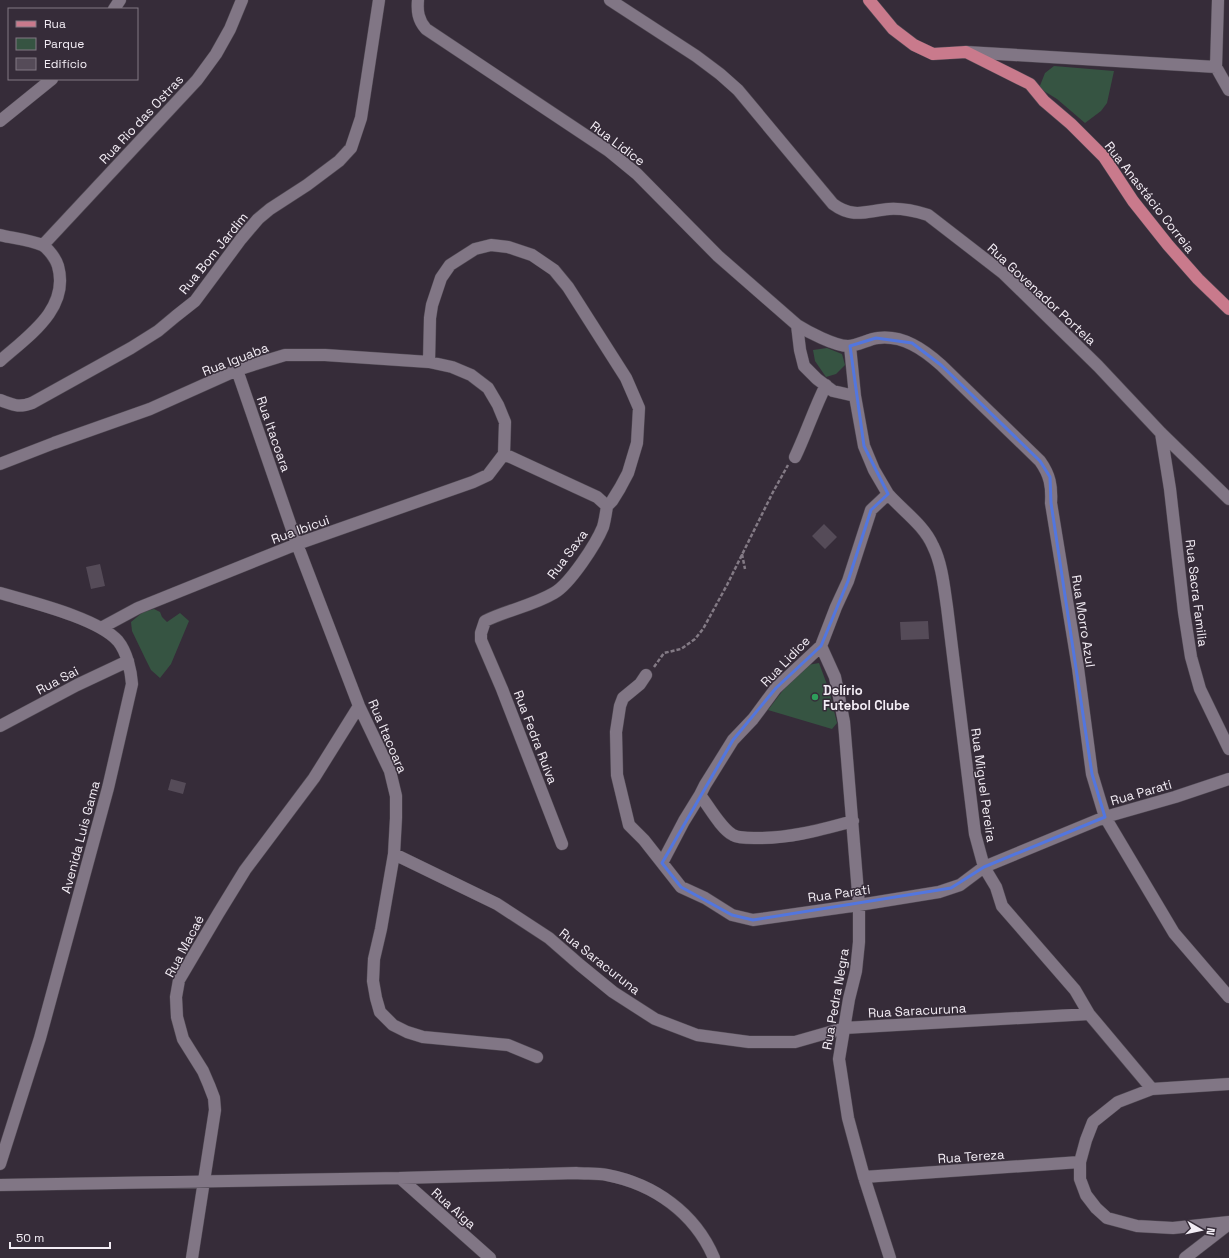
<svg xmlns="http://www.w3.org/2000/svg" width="1229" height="1258" font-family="'Space Grotesk',sans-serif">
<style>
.green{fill:#365442}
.building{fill:#554b58}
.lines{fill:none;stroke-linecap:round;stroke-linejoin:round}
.minor-casing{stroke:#504953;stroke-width:13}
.major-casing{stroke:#504953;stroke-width:13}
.path{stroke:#837a85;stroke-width:2.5;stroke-dasharray:4 2;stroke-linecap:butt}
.minor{stroke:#817685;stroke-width:12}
.major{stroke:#c97a8c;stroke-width:12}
.marked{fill:none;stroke:#5276df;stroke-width:3;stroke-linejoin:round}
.leisure-dot{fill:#2e9e5b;stroke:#362c39;stroke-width:1.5}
.labels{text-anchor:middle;stroke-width:3;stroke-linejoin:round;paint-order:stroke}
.street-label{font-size:13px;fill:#f3edf5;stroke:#362c39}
.poi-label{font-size:13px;font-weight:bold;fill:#f3edf5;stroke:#362c39;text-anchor:start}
</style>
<rect width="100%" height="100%" fill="#362c39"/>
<path class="green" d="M1054,66l60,5 -7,32 -6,8 -16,12 -28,-24 -18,-11 6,-15z
M827,348l15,6 3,11 -9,9 -10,3 -11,-16 -2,-11z
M154,609l6,3 2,5 5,5 13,-9 9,8 -18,43 -11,14 -9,-8 -6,-12 -13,-27 -1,-9 12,-10z
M819,663l10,27 8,33 -5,6 -64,-19 22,-29 18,-16z"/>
<path class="building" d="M824,524l13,13 -12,12 -13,-13z
M100,564l5,22 -14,3 -5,-22z
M928,621l1,18 -28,1 -1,-18z
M171,779l15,4 -3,11 -15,-4z"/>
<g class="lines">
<g class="minor-casing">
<path id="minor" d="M418,0c-1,11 0,20 8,29l183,122 28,23 81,82 79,69c11,7 38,21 51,21 10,0 20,-7 30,-8 25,-3 45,11 63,27l99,96c10,14 12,25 11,42l27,165 14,106 13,43 69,116 55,64
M610,0l86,56 24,18 18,16 95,114c20,15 34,7 56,5 14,-1 26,2 39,6l75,58 95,93 63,67 68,66
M1218,0l-2,67 13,23
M114,9l6,-9
M966,52l250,15
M0,121l52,-42
M0,235c12,3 31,5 42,10 6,3 14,14 16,21 12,43 -30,70 -58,95
M43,245l154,-165 19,-26 14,-25 12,-29
M797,325l3,25 4,16 13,13 16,12 22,5
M429,362l1,-44 2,-13 9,-27 9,-13 25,-16 16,-4 17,2 24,8 22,15 14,17 58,91 13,30 -2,35 -9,30 -8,15 -8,13 -5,5
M237,370l60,174 62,162 31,65 6,25v22l-2,36 -13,75 -7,30 -1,22 3,17 4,14 13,13 14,7 16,5 85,8 29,12
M0,400c14,5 18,8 32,3l99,-55 27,-17 18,-15 19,-15 46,-62 17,-20 12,-10 37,-24 32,-24 12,-13 10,-30 18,-118
M1161,433l9,56 14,123 7,45 9,32 29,60
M504,454l93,43 10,9c-1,7 -2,14 -4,21 -7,17 -33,57 -49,66 -22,13 -47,17 -69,28l-4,12v7l21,49 60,155
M795,457c11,-23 19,-48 31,-72
M0,464l54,-21 96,-34 87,-39 25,-8 23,-7h40l104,7 23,5 19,8 17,13 10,17 7,17 -1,32
M888,494c15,17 36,31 45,52 9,18 11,41 14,61l28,227 9,33 12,20 6,19 73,84 14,24 63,75
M0,593c30,9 98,25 118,48 9,11 13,30 14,43l-24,104 -68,250 -40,126
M101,628l37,-20 159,-64 176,-62 15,-7 16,-21
M821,646l14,31 9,45 15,183v37l-3,29 -7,28 -10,60 9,59 16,59 26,81
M646,675l-6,9 -17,14 -3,8 -4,26 1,43 12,50 15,15 37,47 24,11 27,17 21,5 106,-15 80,-13 21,-7 24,-18 121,-50 70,-20 54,-18
M0,726l77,-41 51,-24
M700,795c8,10 21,34 33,40 5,3 15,3 21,3 34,1 66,-8 99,-17
M394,854l103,50 52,34 31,27 33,27 42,27 42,16 52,7h46l49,-14 245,-14
M662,863l22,-42 16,-26 5,-10 28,-45 20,-21 23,-31 45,-42 15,-39 12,-26 23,-71 17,-16 -14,-24 -10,-24 -9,-50 -5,-50
M1229,1084l-77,5 -34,13 -25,20 -7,18 -6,22v17l6,16 10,13 11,10 30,8 36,2 56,-6
M864,1177l216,-15
M400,1178l90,80
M0,1185l400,-7 176,-5c10,1 21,0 31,2 47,9 88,38 107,83
M192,1258l23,-148 -1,-12 -5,-13 -6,-14 -20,-32 -6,-22 -1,-20 3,-17 39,-66 27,-44 69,-92 45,-72
M1185,1258l44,-34"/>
</g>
<g class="major-casing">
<path id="major" d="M869,0l24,29 21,16 19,9 33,-2 64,32 14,17 27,23 33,33 29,44 35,44 30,34 31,30"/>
</g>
<path class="path" d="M742,554l3,15
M654,667l10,-14 17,-4 14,-10 8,-10 24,-44 46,-93 15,-27"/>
<use href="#minor" class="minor"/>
<use href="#major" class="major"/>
</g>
<path class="marked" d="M876,338l36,5 29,22 99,96 10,16 1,26 41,271 13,43 -121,50 -33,21 -198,32 -21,-5 -51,-28 -19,-24 71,-123 43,-52 45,-42 27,-65 23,-71 17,-16 -24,-48 -14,-100z"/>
<circle class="leisure-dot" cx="815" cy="697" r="4"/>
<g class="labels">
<g class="street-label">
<text transform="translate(141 119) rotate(-47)" y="5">Rua Rio das Ostras</text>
<text transform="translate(618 143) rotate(37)" y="5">Rua Lidice</text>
<text transform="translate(1150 197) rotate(52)" y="5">Rua Anastácio Correia</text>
<text transform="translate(213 253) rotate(-51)" y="5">Rua Bom Jardim</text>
<text transform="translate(1042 294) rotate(43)" y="5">Rua Govenador Portela</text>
<text transform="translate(235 359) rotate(-21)" y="5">Rua Iguaba</text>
<text transform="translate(274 434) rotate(71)" y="5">Rua Itacoara</text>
<text transform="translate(300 529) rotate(-20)" y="5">Rua Ibicui</text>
<text transform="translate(567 554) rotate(-53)" y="5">Rua Saxa</text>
<text transform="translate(1197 593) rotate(83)" y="5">Rua Sacra Familia</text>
<text transform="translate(1084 621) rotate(81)" y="5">Rua Morro Azul</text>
<text transform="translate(785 661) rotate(-46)" y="5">Rua Lidice</text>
<text transform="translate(57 680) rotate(-28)" y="5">Rua Sai</text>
<text transform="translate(388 736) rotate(67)" y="5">Rua Itacoara</text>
<text transform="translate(536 737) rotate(69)" y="5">Rua Fedra Ruiva</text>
<text transform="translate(984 785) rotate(82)" y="5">Rua Miguel Pereira</text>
<text transform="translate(1141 792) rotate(-16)" y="5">Rua Parati</text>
<text transform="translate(80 837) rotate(-75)" y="5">Avenida Luis Gama</text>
<text transform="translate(839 893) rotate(-8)" y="5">Rua Parati</text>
<text transform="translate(184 946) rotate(-62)" y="5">Rua Macaé</text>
<text transform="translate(600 961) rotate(38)" y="5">Rua Saracuruna</text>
<text transform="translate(835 999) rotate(-80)" y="5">Rua Pedra Negra</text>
<text transform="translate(917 1010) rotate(-3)" y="5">Rua Saracuruna</text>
<text transform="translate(971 1156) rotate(-4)" y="5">Rua Tereza</text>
<text transform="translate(454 1208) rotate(42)" y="5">Rua Aiga</text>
</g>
<g class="poi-label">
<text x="823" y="695">Delírio<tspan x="823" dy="15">Futebol Clube</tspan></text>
</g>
</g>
<rect x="8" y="8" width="130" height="72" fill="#362c39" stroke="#827984"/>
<rect x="16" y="21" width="20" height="6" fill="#c97a8c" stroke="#827984"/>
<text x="44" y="28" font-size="12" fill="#f3edf5">Rua</text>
<rect x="16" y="38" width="20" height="12" fill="#365442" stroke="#827984"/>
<text x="44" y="48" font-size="12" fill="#f3edf5">Parque</text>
<rect x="16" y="58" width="20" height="12" fill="#554b58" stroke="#827984"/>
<text x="44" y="68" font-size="12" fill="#f3edf5">Edifício</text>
<g transform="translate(1201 1230) rotate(99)" stroke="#362c39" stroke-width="3" paint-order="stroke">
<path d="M0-3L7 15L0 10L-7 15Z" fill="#f3edf5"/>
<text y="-6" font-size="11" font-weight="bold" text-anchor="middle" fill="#f3edf5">N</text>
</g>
<path d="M10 1242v6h100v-6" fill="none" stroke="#f3edf5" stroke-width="2"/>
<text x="16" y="1242" font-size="12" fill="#f3edf5" stroke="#362c39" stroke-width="3" paint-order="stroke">50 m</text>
</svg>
